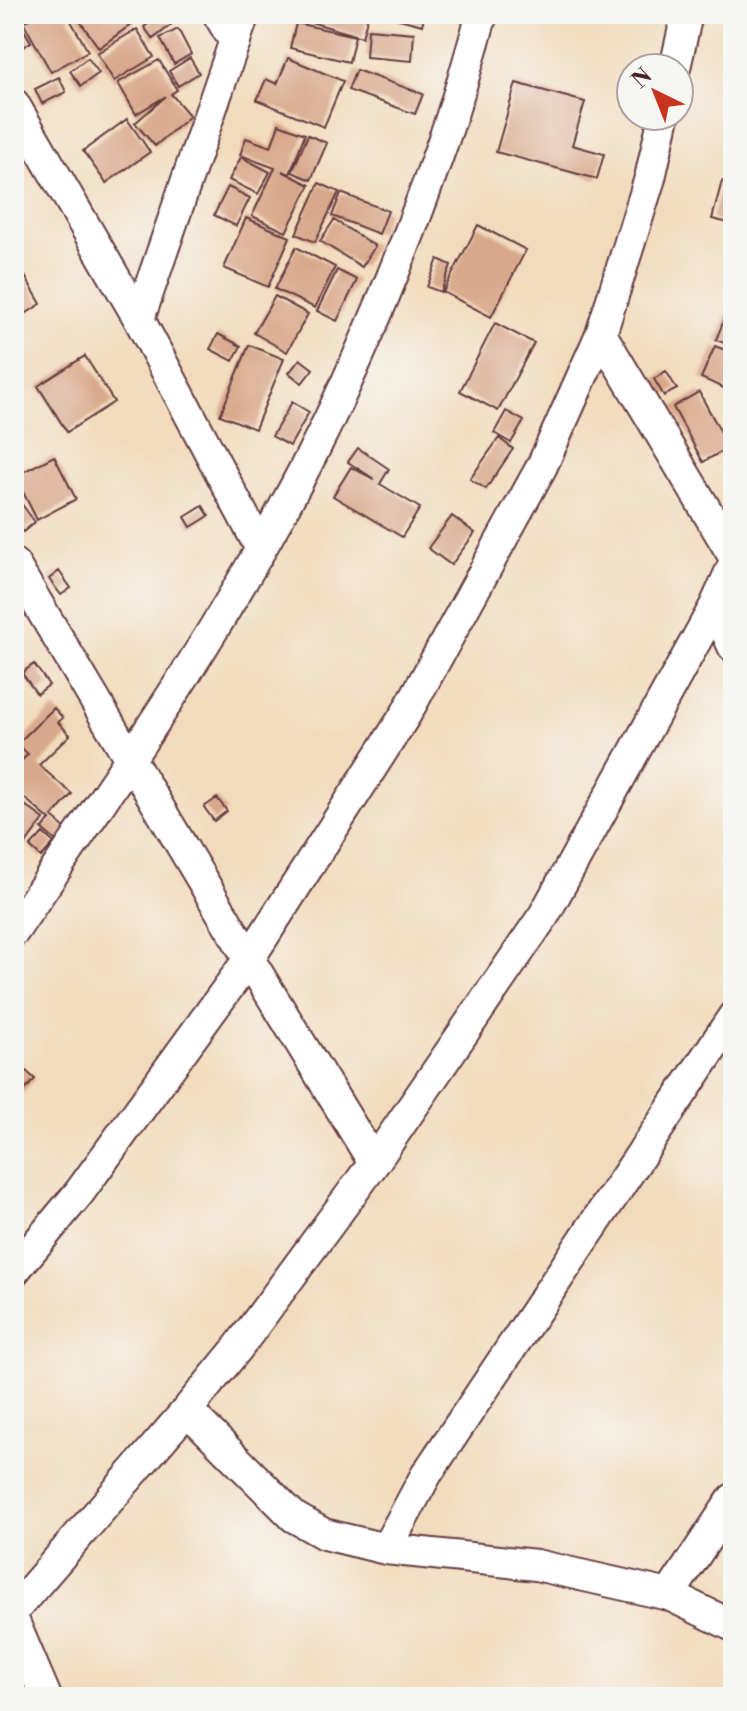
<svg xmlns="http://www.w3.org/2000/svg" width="747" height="1711" font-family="'Libre Bodoni',serif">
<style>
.building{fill:#d9a88b}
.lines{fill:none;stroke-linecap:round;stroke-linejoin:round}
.street-casing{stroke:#633b41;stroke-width:34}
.street{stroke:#fff;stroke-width:30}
</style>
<rect width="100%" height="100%" fill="#f6f6f2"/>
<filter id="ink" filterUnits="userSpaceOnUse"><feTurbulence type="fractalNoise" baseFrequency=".0125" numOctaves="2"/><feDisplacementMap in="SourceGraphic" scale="16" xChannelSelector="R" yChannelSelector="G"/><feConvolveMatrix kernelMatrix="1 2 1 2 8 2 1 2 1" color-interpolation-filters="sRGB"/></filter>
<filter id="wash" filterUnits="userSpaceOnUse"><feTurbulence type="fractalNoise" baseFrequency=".006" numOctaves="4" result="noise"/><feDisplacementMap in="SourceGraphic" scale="32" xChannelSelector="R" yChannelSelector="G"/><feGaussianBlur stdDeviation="1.8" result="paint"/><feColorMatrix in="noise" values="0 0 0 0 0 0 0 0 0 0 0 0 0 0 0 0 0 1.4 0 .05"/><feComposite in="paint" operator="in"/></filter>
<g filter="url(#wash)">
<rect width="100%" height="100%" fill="#f2dbbc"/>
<g id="blocks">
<path class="building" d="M38,14h29l21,37 -37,21 -28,-50z
M75,14h70l-46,34z
M162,14l9,11 -18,14 -9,-12z
M283,14h77l8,2 -6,21z
M380,14h45l-3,11z
M296,23l59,13 -6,26 -59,-14z
M21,25l10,17 -9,6 -8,-14v-4z
M137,29l17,28 -40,24 -17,-28z
M178,29l13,25 -17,10 -14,-26z
M368,29l46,4 -2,28 -46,-4z
M88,58l11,15 -18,13 -11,-15z
M190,58l9,15 -21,13 -9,-15z
M288,58l55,23 -19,46 -67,-27 9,-21 11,5z
M159,60l18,30 -6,4 19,22 -35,30 -20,-23 31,-27 -30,18 -18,-31z
M356,70l67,24 -8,20 -67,-24z
M59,77l7,15 -24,12 -7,-15z
M516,83l69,19 -13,43 32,9 -7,25 -101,-27z
M127,119l23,33 -44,31 -23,-32z
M279,124l26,10 -15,40 -8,-3 28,14 -24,47 -34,-16 23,-48 -35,-13 6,-17 25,9z
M308,135l19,8 -16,37 -19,-8z
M241,157l29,15 -12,22 -29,-14z
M722,181l11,3v40l-21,-5z
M319,183l20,9 -24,50 -19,-8z
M228,187l22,11 -14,28 -22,-11z
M341,193l47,18 -9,23 -47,-18z
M246,218l44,19 -22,50 -44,-19z
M334,220l41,26 -13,21 -42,-26z
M478,225l48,25 -35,67 -48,-25z
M296,247l39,20 -20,41 -40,-19z
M438,259l13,6 -10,27 -14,-5z
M18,264l23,40 -27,17v-55z
M337,270l20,10 -20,41 -20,-10z
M275,296l33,18 -21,38 -33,-19z
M730,305l3,1v40l-17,-6z
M495,323l39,20 -36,68 -38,-20z
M218,334l23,12 -8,15 -23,-12z
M249,345l35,14 -29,70 -35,-14z
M715,346l18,7v39l-32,-14z
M85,356l29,46 -47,30 -29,-46z
M300,359l13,10 -11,14 -13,-10z
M666,371l11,18 -13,7 -10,-17z
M699,392l30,55 -26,15 -30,-55z
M292,402l17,10 -19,34 -18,-10z
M506,411l18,10 -13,22 -17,-10z
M499,438l14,11 -27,40 -16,-10z
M358,448l31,21 -9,15 40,24 -18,29 -69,-41 18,-29 23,12 -26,-17z
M54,456l22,43 -39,21 -22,-44z
M21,503l14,19 -12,10 -9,-12v-12z
M203,506l6,10 -18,11 -6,-10z
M452,516l23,17 -24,32 -23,-17z
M59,571l12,17 -10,7 -12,-16z
M34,664l15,21 -12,9 -15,-21z
M54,708l9,10 -5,4 12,13 -31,30 33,29 -20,23 14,12 -10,12 -14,-12 8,-9 -36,-31v-20l14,-15 -11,-10z
M14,797l30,22 -30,41z
M217,798l10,13 -13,10 -10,-14z
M43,833l11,10 -13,14 -11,-10z
M14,1060l21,19 -21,23z"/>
</g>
</g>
<g filter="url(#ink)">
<use href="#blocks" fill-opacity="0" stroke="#633b41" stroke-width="2"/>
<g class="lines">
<g class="street-casing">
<path id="street" d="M218,14l17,28
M675,68l12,-54
M14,104l125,215 122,230
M139,319l105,-305
M601,334l132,221
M14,564l235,395 125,204
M715,606l18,40
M14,931c105,-155 213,-309 298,-477 50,-99 92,-202 129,-307 16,-43 28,-89 41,-133
M14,1271l65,-78 170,-234 157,-245 136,-248 59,-132 49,-156 14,-62
M187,1410l107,107 30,17 62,15 40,-74 307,-458
M386,1549l150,16 133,30 64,31
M669,1595l64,-96
M14,1610l173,-200 50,-61 137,-186 170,-248 171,-309 18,-40
M14,1622l32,75"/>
</g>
<use href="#street" class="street"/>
</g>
</g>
<rect width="747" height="1711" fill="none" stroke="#f6f6f2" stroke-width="48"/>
<g transform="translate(655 92) rotate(317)"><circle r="38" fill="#f6f6f2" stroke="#b1a0a2" stroke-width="2"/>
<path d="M0-6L14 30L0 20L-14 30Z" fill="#c8321e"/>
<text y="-12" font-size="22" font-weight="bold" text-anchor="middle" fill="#4a1f2b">N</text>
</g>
</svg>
